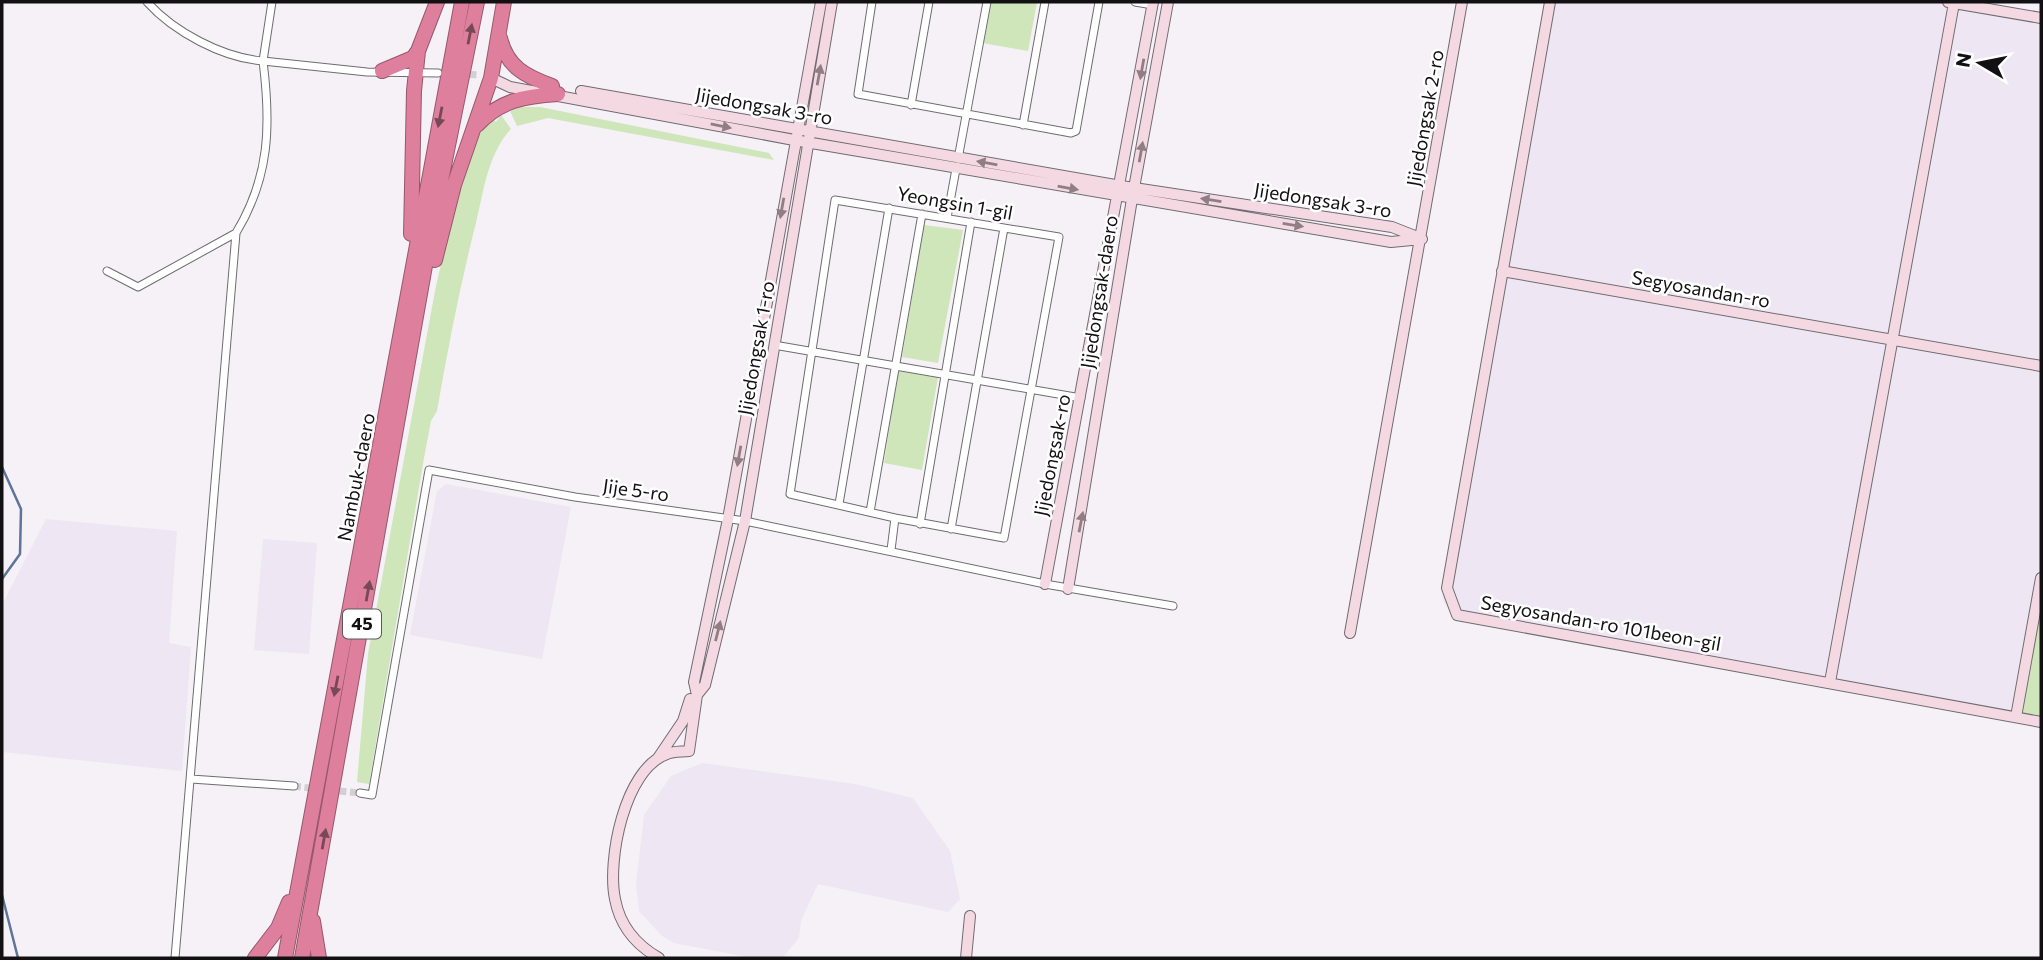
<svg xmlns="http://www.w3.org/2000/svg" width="2043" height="960" font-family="Commissioner,sans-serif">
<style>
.built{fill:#eee6f3}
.green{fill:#cee6b9}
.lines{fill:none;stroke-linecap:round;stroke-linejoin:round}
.stream{stroke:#5e7498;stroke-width:2.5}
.street-tunnel{stroke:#d3cfd5;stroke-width:7;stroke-dasharray:7 3.5;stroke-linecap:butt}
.street-casing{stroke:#6f6c71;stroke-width:9}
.secondary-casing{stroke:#6f6c71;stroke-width:12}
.highway-casing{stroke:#96586c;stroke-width:16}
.street{stroke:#fff;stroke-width:7}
.secondary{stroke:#f5d9e2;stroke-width:10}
.highway{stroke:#dd7f9d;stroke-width:14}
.oneway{fill:#784858}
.oneway2{fill:#8f7f84}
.labels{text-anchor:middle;stroke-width:5;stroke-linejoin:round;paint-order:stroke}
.shield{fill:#fff;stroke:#595859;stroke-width:2}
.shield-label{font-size:18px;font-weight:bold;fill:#121012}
.street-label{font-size:19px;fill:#121012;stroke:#fff}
</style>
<rect width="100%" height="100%" fill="#f5f1f7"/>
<path class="built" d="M1546,2h421l74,13v711l-581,-105 -10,-9 -7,-11 -1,-12z
M446,484l125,23 -29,152 -132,-24 27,-144z
M46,519l131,12 -8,112 22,4 -9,124 -180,-19v-147z
M263,539l54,4 -8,111 -55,-4z
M702,763l153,21 58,14 37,53 10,48 -12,13 -130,-28 -17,37 -2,17 -17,20h-29l-79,-15 -12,-7 -23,-25 -3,-27 8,-69 27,-39z"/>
<path class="green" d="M990,2h47l-9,49 -46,-8z
M522,107h18l229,46 5,7 -226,-42 -31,8 -7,-15z
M501,115l10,14c-23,25 -27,61 -35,94 -16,62 -28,125 -39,188l-6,10 -7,37 -55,326 -12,-2 11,-128 67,-363 15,-68 27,-84 14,-22 5,5z
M924,225l39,5 -25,133 -36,-6z
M898,370l40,7 -16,93 -38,-7z
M2035,613l6,1v108l-25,-5z"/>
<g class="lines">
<path class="stream" d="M2,467l19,42 -1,45 -18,25
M2,895l16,63"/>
<path class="street-tunnel" d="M438,73l42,2
M294,786l23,3
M329,790l31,3"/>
<g class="street-casing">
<path id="street" d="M147,2c27,30 76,56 116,59 8,64 7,116 -27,172l-61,725
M272,2l-9,59 104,11 71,1
M872,2l-14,92 213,39 5,-2 23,-129
M1135,2l18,3
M911,105l18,-103
M1023,125l22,-123
M958,159l29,-157
M947,218l9,-49
M107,271l31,16 98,-54
M774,345l307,53
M839,504l50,-296
M870,512l52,-298
M920,524l51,-302
M951,529l53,-301
M891,550l4,-32 109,20 55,-301 -224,-37 -45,294 105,24
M191,779l103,7
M360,793l12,2 57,-325 146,27 170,24 300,63 128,22"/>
</g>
<g class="secondary-casing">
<path id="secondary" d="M1550,2l-103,586 10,27 584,107
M1948,2l93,16
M491,78l19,9 284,53 597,102 31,-3
M581,91l540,95 271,41 28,11
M1502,271l539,95
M1045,584l108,-582
M1068,589l64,-390 36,-197
M1350,633l112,-631
M1830,682l124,-679
M697,695l-3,-13 34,-163 93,-517
M2016,717l25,-139
M658,758l25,-37 7,-22
M659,958c-23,-13 -39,-32 -44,-59 -8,-38 9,-130 52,-145 6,-3 15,-2 22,-3l8,-56 8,-10 40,-164 87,-519
M966,958l4,-42"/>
</g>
<g class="highway-casing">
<path id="highway" d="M500,38c7,29 25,38 52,48
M382,71l31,-13 5,-7
M477,125c23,-25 49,-29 81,-31
M411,234l3,-143 4,-40 19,-49
M435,260l19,-75 37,-107 13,-76
M313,921l6,37
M255,958l23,-30 11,-26
M285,958l177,-956
M302,958l132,-743 43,-213"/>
</g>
<use href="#street" class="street"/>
<use href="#secondary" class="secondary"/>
<use href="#highway" class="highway"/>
</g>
<defs><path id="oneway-solid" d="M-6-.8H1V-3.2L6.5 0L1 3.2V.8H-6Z" transform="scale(1.75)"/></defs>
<g class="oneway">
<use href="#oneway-solid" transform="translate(470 34) rotate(-79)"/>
<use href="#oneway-solid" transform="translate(440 117) rotate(101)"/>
<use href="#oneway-solid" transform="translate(368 591) rotate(-80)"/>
<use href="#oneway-solid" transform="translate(336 686) rotate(101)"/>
<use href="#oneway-solid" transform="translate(324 839) rotate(-80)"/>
</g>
<g class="oneway2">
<use href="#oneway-solid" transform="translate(1142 69) rotate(100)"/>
<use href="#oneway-solid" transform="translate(819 75) rotate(-80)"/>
<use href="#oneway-solid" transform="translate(721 126) rotate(11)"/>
<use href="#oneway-solid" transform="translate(1141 152) rotate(-80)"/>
<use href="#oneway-solid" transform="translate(987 163) rotate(-170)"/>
<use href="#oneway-solid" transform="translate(1068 188) rotate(10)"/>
<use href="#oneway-solid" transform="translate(1211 200) rotate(-171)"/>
<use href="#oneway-solid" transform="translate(782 208) rotate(100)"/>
<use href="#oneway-solid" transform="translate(1293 225) rotate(9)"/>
<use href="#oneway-solid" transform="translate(739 456) rotate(100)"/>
<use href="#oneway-solid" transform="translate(1081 522) rotate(-79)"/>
<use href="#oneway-solid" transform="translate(718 631) rotate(-76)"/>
</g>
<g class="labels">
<rect class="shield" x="343" y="609.5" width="38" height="29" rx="5"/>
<g class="shield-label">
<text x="362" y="630">45</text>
</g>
<g class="street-label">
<text transform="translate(764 106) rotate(10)" y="7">Jijedongsak 3-ro</text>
<text transform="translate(1425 118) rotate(-80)" y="7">Jijedongsak 2-ro</text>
<text transform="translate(1323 200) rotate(9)" y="7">Jijedongsak 3-ro</text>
<text transform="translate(955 203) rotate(10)" y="7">Yeongsin 1-gil</text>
<text transform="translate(1701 289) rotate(10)" y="7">Segyosandan-ro</text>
<text transform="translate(1099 292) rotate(-81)" y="7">Jijedongsak-daero</text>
<text transform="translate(756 348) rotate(-80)" y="7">Jijedongsak 1-ro</text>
<text transform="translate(1052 455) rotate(-79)" y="7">Jijedongsak-ro</text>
<text transform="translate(356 477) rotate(-79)" y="7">Nambuk-daero</text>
<text transform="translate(636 490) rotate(8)" y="7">Jije 5-ro</text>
<text transform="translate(1601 623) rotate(10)" y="7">Segyosandan-ro 101beon-gil</text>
</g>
</g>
<rect width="2043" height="960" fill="none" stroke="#121012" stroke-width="7"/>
<g transform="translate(1980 63) rotate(280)" stroke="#ffffff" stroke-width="5" paint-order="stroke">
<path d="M0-5L12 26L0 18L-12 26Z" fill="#121012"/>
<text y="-10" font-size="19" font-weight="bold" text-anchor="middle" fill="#121012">N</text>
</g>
</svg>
